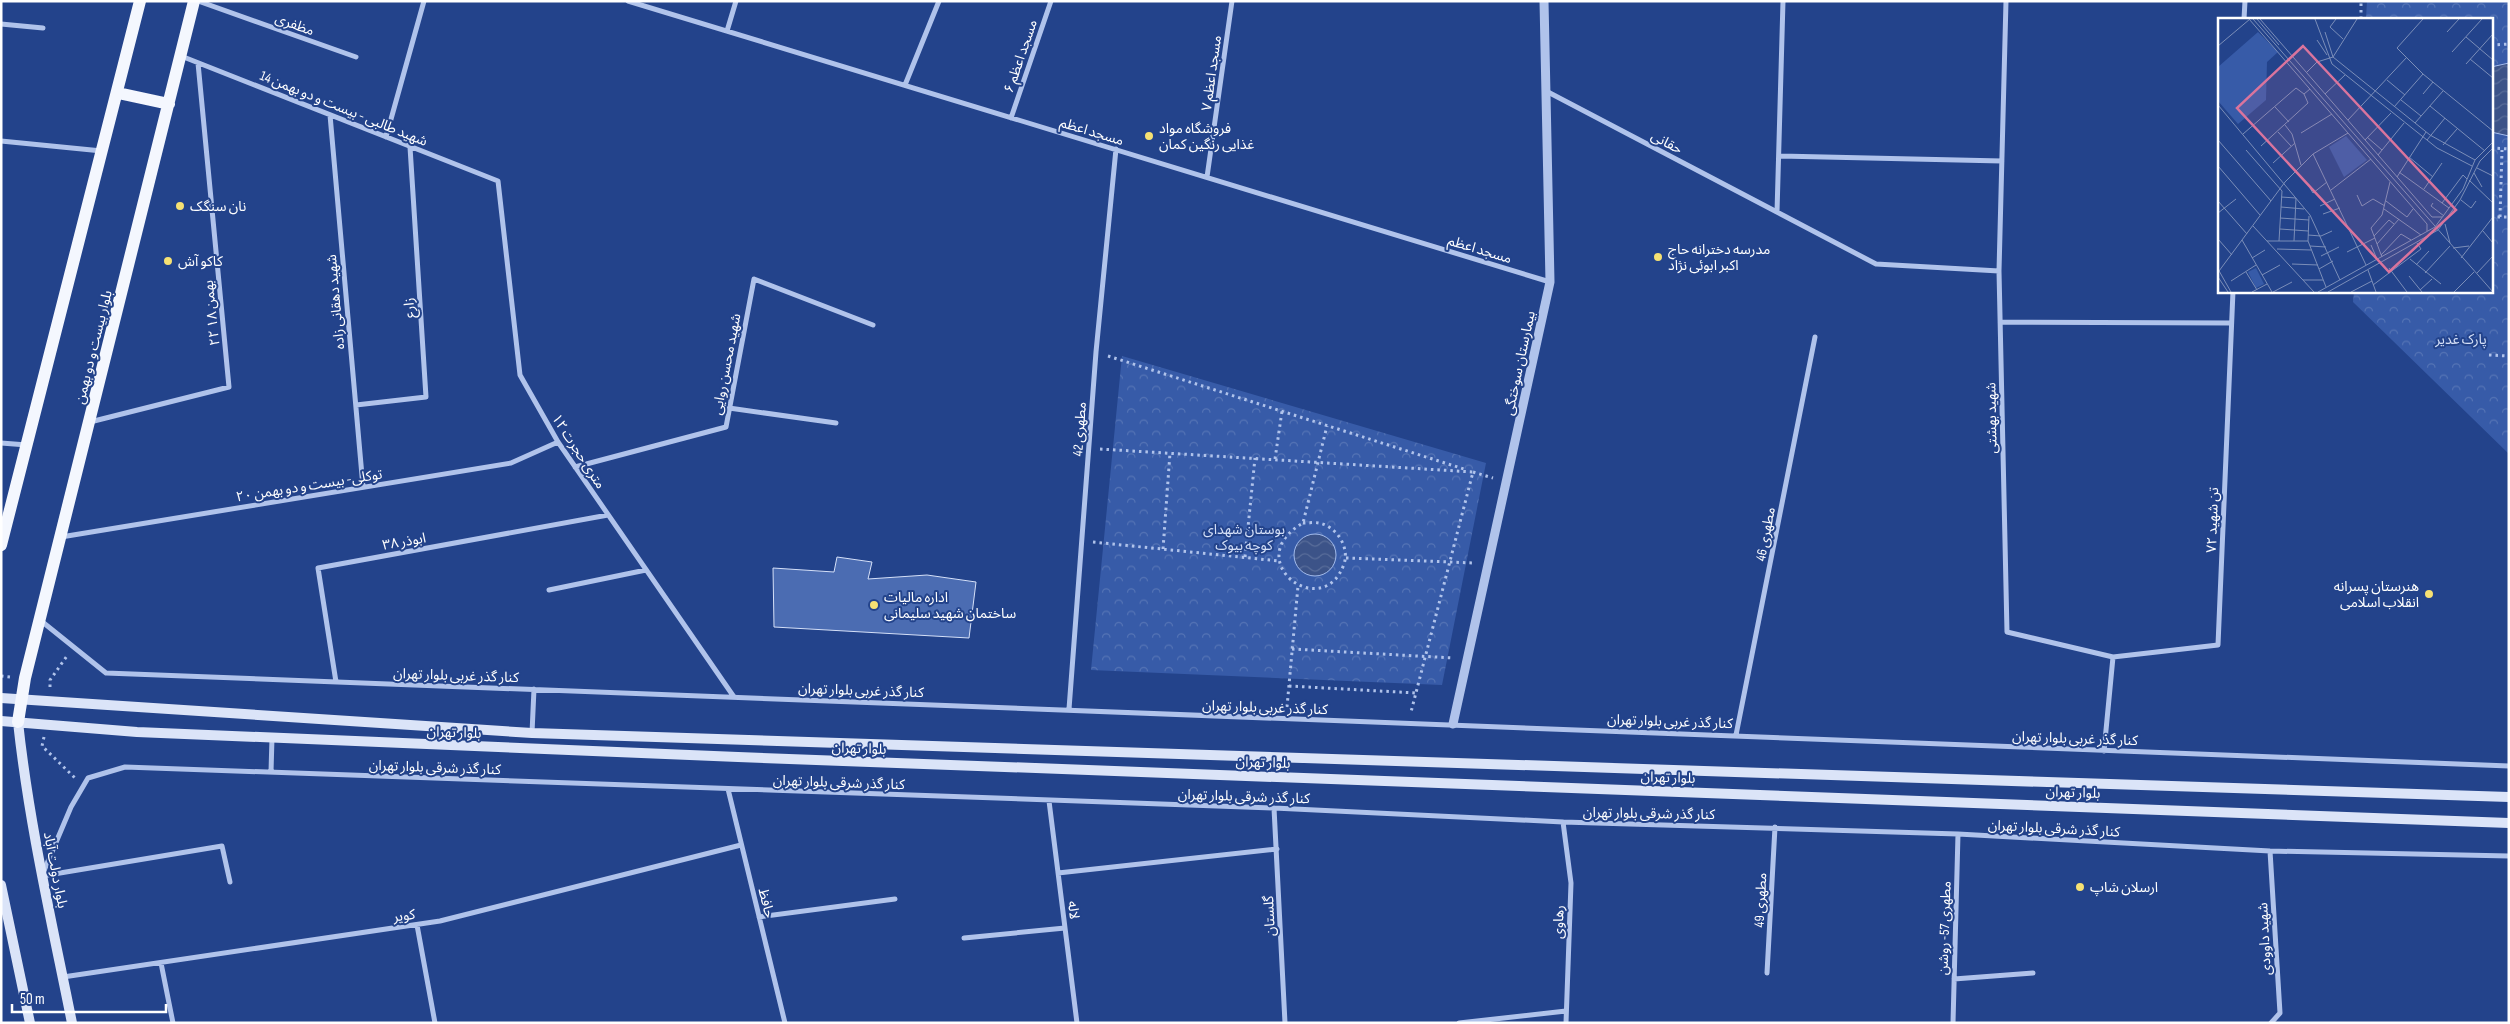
<svg xmlns="http://www.w3.org/2000/svg" width="2510" height="1024" font-family="'Sofia Sans Condensed','Noto Sans Arabic',sans-serif">
<style>
.park{fill:url(#park-crowns)}
.water{fill:url(#water-waves);stroke:#a4bcec}
.building{fill:#4b6cb2;stroke:#d5e0f8}
.lines{fill:none;stroke-linecap:round;stroke-linejoin:round}
.path{stroke:#b0c3eb;stroke-width:3;stroke-dasharray:2.5 4;stroke-linecap:butt}
.minor{stroke:#b0c3eb;stroke-width:5}
.tertiary{stroke:#b0c3eb;stroke-width:9}
.secondary{stroke:#dbe4f8;stroke-width:10}
.primary{stroke:#f4f7fe;stroke-width:12}
.poi-dot{fill:#f6e173;stroke:#23438b;stroke-width:2}
.labels{text-anchor:middle;stroke-width:4;stroke-linejoin:round;paint-order:stroke}
.street-label{font-size:14px;fill:#fff;stroke:#23438b}
.poi-label{font-size:14px;fill:#fff;stroke:#23438b;text-anchor:start}
.park-label{font-size:14px;fill:#d5e0f8;stroke:#23438b}
.inset-road{fill:none;stroke:#7b8eb9;stroke-width:1}
.view{fill:#da749d;fill-opacity:0.15;stroke:#da749d;stroke-width:2.5}
.inset-edge{fill:none;stroke:#fff;stroke-width:2.5}
</style>
<defs>
<pattern id="park-crowns" width="20" height="18" patternUnits="userSpaceOnUse" patternTransform="scale(1.25)"><rect width="20" height="18" fill="#375ba8"/><path d="M2 6a3 3 0 1 1 6 0M12 15a3 3 0 1 1 6 0" fill="none" stroke="#5574b5"/></pattern>
<pattern id="water-waves" width="16" height="10" patternUnits="userSpaceOnUse" patternTransform="scale(1.25)"><rect width="16" height="10" fill="#3c5388"/><path d="M0 5q4-4 8 0t8 0" fill="none" stroke="#596d9a"/></pattern>
</defs>
<rect width="100%" height="100%" fill="#23438b"/>
<path class="park" d="M2367,1h142v453l-156,-152 1,-11h137v-272h-125z
M1122,356l364,107 -44,222 -351,-15z"/>
<path class="water" d="M2509,63v73l-18,-4v-65z
M1294 555a21 21 0 1 1 42 0a21 21 0 1 1-42 0Z"/>
<path class="building" d="M837,557l35,5 -4,17 59,-4 49,7 -7,56 -195,-11 -1,-59 61,4z"/>
<g class="lines">
<path class="path" d="M2361,19v-18
M2491,45l18,-1
M2491,148l18,1
M2491,217h18
M2500,217l2,-67
M2489,355l20,1
M1108,356l359,114
M1100,449l373,23 -62,240
M1275,459l7,-48
M1473,472l20,6
M1303,523c5,0 11,-1 16,0 17,3 31,24 25,41 -21,60 -106,-4 -41,-41l24,-97
M1093,542l186,19
M1163,549l7,-96
M1245,557l10,-99
M1346,558l129,5
M1292,649l161,9
M1,676l9,1
M1289,686l127,7
M50,687v-7l17,-24
M1287,707l11,-121
M44,737l-2,9 33,32"/>
<path class="minor" d="M198,1l158,56
M628,1l922,281
M2006,1l-7,270 8,361 106,25 -9,94
M2244,19l1,-18
M1,24l42,4
M727,31l9,-30
M181,56l317,125 22,194 38,67 176,255
M905,85l34,-84
M1546,91l330,173 123,7
M330,115l33,372
M1011,118l40,-117
M386,137l38,-136
M1,141l101,10
M1780,156l222,5
M1207,177l25,-176
M1777,212l6,-211
M2000,322l231,1
M356,405l70,-8 -16,-250
M729,408l107,15
M90,422l139,-35 -31,-324
M1,443l26,2
M575,467l151,-40 28,-148 119,46
M61,537l450,-74 47,-21
M549,590l97,-20
M40,620l66,53 2403,93
M2113,657l105,-12 15,-354
M336,682l-18,-114 290,-53
M1069,709l27,-357 20,-203
M532,733l2,-44
M1736,735l79,-398
M271,772l1,-34
M728,789l57,234
M1049,801l28,222
M1274,808l11,215
M1563,822l8,61 -5,140
M2270,851l10,162 -9,10
M43,873l28,-66 17,-29 37,-11 1149,41 289,14 395,12 312,17 239,5
M1058,873l219,-24
M42,876l180,-30 8,36
M759,917l136,-18
M417,925l18,98
M964,938l101,-10
M161,963l12,60
M1767,973l8,-146
M63,977l377,-56 301,-76
M1954,979l79,-6
M1459,1023l107,-12
M1953,1023l5,-189"/>
<path class="tertiary" d="M1453,724l97,-442 -6,-281"/>
<path class="secondary" d="M1,698l531,35 1977,64
M1,721l136,11 601,25 1771,66
M18,722c11,102 34,201 54,301
M1,885l29,138"/>
<path class="primary" d="M118,93l51,11
M1,545l139,-544
M18,722l7,-44 169,-677"/>
</g>
<g class="poi-dot">
<circle cx="1149" cy="136" r="5"/>
<circle cx="180" cy="206" r="5"/>
<circle cx="1658" cy="257" r="5"/>
<circle cx="168" cy="261" r="5"/>
<circle cx="2429" cy="594" r="5"/>
<circle cx="874" cy="605" r="5"/>
<circle cx="2080" cy="887" r="5"/>
</g>
<g class="labels">
<g class="street-label">
<text transform="translate(295 24) rotate(20)" y="5">مظفری</text>
<text transform="translate(1020 56) rotate(-71)" y="5">مسجد اعظم ۶</text>
<text transform="translate(1211 73) rotate(-82)" y="5">مسجد اعظم ۷</text>
<text transform="translate(344 108) rotate(22)" y="5">شهید طالبی - بیست و دو بهمن 14</text>
<text transform="translate(1092 131) rotate(17)" y="5">مسجد اعظم</text>
<text transform="translate(1667 142) rotate(28)" y="5">حقانی</text>
<text transform="translate(1480 249) rotate(17)" y="5">مسجد اعظم</text>
<text transform="translate(335 302) rotate(-95)" y="5">شهید دهقانی زاده</text>
<text transform="translate(409 308) rotate(-94)" y="5">زارع</text>
<text transform="translate(211 313) rotate(-96)" y="5">۲۲ بهمن ۱۸</text>
<text transform="translate(93 347) rotate(-76)" y="5">بلوار بیست و دو بهمن</text>
<text transform="translate(1519 363) rotate(-78)" y="5">بیمارستان سوختگی</text>
<text transform="translate(726 364) rotate(-79)" y="5">شهید محسن روایی</text>
<text transform="translate(1991 418) rotate(-91)" y="5">شهید بهشتی</text>
<text transform="translate(1079 429) rotate(-86)" y="5">مطهری 42</text>
<text transform="translate(579 451) rotate(57)" y="5">۱۲ متری حجرت</text>
<text transform="translate(309 485) rotate(-9)" y="5">توکلی- بیست و دو بهمن ۲۰</text>
<text transform="translate(2212 520) rotate(-88)" y="5">۷۲ تن شهید</text>
<text transform="translate(1765 534) rotate(-79)" y="5">مطهری 46</text>
<text transform="translate(404 541) rotate(-10)" y="5">۳۸ ابوذر</text>
<text transform="translate(456 675) rotate(2)" y="5">کنار گذر غربی بلوار تهران</text>
<text transform="translate(861 690) rotate(2)" y="5">کنار گذر غربی بلوار تهران</text>
<text transform="translate(1265 707) rotate(2)" y="5">کنار گذر غربی بلوار تهران</text>
<text transform="translate(1670 721) rotate(2)" y="5">کنار گذر غربی بلوار تهران</text>
<text transform="translate(454 732) rotate(2)" y="5">بلوار تهران</text>
<text transform="translate(2075 738) rotate(2)" y="5">کنار گذر غربی بلوار تهران</text>
<text transform="translate(859 748) rotate(2)" y="5">بلوار تهران</text>
<text transform="translate(1263 762) rotate(2)" y="5">بلوار تهران</text>
<text transform="translate(435 767) rotate(2)" y="5">کنار گذر شرقی بلوار تهران</text>
<text transform="translate(1668 777) rotate(2)" y="5">بلوار تهران</text>
<text transform="translate(839 782) rotate(2)" y="5">کنار گذر شرقی بلوار تهران</text>
<text transform="translate(2073 792) rotate(2)" y="5">بلوار تهران</text>
<text transform="translate(1244 796) rotate(2)" y="5">کنار گذر شرقی بلوار تهران</text>
<text transform="translate(1649 813) rotate(1)" y="5">کنار گذر شرقی بلوار تهران</text>
<text transform="translate(2054 828) rotate(3)" y="5">کنار گذر شرقی بلوار تهران</text>
<text transform="translate(56 870) rotate(79)" y="5">بلوار دولت آباد</text>
<text transform="translate(1760 900) rotate(-87)" y="5">مطهری 49</text>
<text transform="translate(767 903) rotate(76)" y="5">حافظ</text>
<text transform="translate(1074 910) rotate(83)" y="5">لاله</text>
<text transform="translate(404 915) rotate(-8)" y="5">کویر</text>
<text transform="translate(1269 916) rotate(-93)" y="5">گلستان</text>
<text transform="translate(1558 922) rotate(-88)" y="5">رهاوی</text>
<text transform="translate(1944 928) rotate(-88)" y="5">مطهری 57- روشن</text>
<text transform="translate(2264 939) rotate(-93)" y="5">شهید داوودی</text>
</g>
<g class="poi-label">
<text x="1159" y="133">فروشگاه مواد<tspan x="1159" dy="16">غذایی رنگین کمان</tspan></text>
<text x="190" y="211">نان سنگک</text>
<text x="1668" y="254">مدرسه دخترانه حاج<tspan x="1668" dy="16">اکبر ابوئی نژاد</tspan></text>
<text x="178" y="266">کاکو آش</text>
<text x="2419" y="591" text-anchor="end">هنرستان پسرانه<tspan x="2419" dy="16">انقلاب اسلامی</tspan></text>
<text x="884" y="602">اداره مالیات<tspan x="884" dy="16">ساختمان شهید سلیمانی</tspan></text>
<text x="2090" y="892">ارسلان شاپ</text>
</g>
<g class="park-label">
<text x="2461" y="344">پارک غدیر</text>
<text x="1244" y="534">بوستان شهدای<tspan x="1244" dy="16">کوچه بیوک</tspan></text>
</g>
</g>
<g transform="translate(2218 18)">
<rect width="275" height="275" fill="#23438b"/>
<path d="M40,14l20,20 -11,10 -1,38 -28,24 -20,-23v-34zM128,118l21,24 -23,17 -15,-30zM38,250l8,16 -8,4 -8,-16z" fill="#375ba8"/>
<path class="inset-road" d="M31,1l178,205v7M35,1l240,273M39,1l22,26M42,1l172,198h10M97,1l17,45 105,84 35,18M118,1l-6,8 13,12M205,1l-26,29 26,26 70,57M107,14l8,25 97,78 45,25M229,14l12,-13M248,19l27,23M99,22l10,15M0,28l32,-27M234,34l30,-33M252,41l23,19M248,46l27,-30M89,54l10,-10 16,-5 24,-38M169,62l18,15M107,76l20,-19M205,76l10,-12M183,82l20,16M0,87l92,110 30,65M212,88l55,45M57,89l14,15M176,89l29,-33M130,102l59,-63M197,105l28,-32M67,107l7,9 9,31M60,114l13,14M83,115l31,-19M25,116l53,-46 8,6M149,119l15,13M0,122l53,61M147,122l26,-27M209,122l18,-22M225,127l14,-16M43,128l47,-43 -4,-9 6,-5M28,132l36,41 -3,50M95,136l53,111M160,137l26,-32M191,139l24,20M55,145l22,-20M0,148l42,49M259,150l16,8M181,154l50,36M256,155l8,14M179,159l29,-45M251,162l24,23M92,170l3,5 14,-11M206,171l18,-26M113,172l40,-31M139,177l5,11 11,-7 12,7M63,179l15,1M243,182l10,8 5,-7M0,183l29,33M168,183l21,16 6,-8M215,185l-2,3 13,10M224,185l21,-28 4,4M102,188l15,-7M63,189l23,2M166,191l37,26M0,195l18,-14M105,196l17,-6M91,198l-1,25 18,46M62,200l29,2M227,206l5,19M35,208l61,66M62,211l28,2M265,213l10,12M90,217l13,1 11,-5M156,218l15,-16 5,4M0,221l14,16M24,222l30,52M49,223h41M76,223l2,-43M159,226l22,-25M153,227l6,14M92,228l16,1M235,230l16,-2M59,231l34,1M129,234l28,-14M163,237l20,-21 10,6M103,238l18,-9M164,239l-11,-29 11,-13 8,-33M34,240l13,-8M243,240l32,-41M192,241l31,25M74,246l26,1M198,247l13,-14M171,250l18,24M0,251l13,23M101,251l14,-8M150,252l8,22M1,253l66,-89 28,-28 35,-21M28,254l11,18M207,255l25,-27M259,255l16,-17M44,257l18,-10M191,258l13,16M0,259l10,15M85,262h20M13,263l25,-16M155,267l48,-36 -4,-6M202,272l12,-11M34,274l15,-8M55,274l19,-10M100,274l117,-65 28,-38 12,-29 18,-18M110,274l110,-62 22,-30 20,-39 13,-13M133,274l21,-11M236,274l20,-20"/>
<path class="view" d="M85,28l153,164 -67,62 -152,-164z"/>
<rect width="275" height="275" class="inset-edge"/>
</g>
<rect width="2510" height="1024" fill="none" stroke="#ffffff" stroke-width="5"/>
<path d="M12 1004v8h154v-8" fill="none" stroke="#ffffff" stroke-width="2.5"/>
<text x="20" y="1004" font-size="15" fill="#ffffff" stroke="#23438b" stroke-width="4" paint-order="stroke">50 m</text>
</svg>
